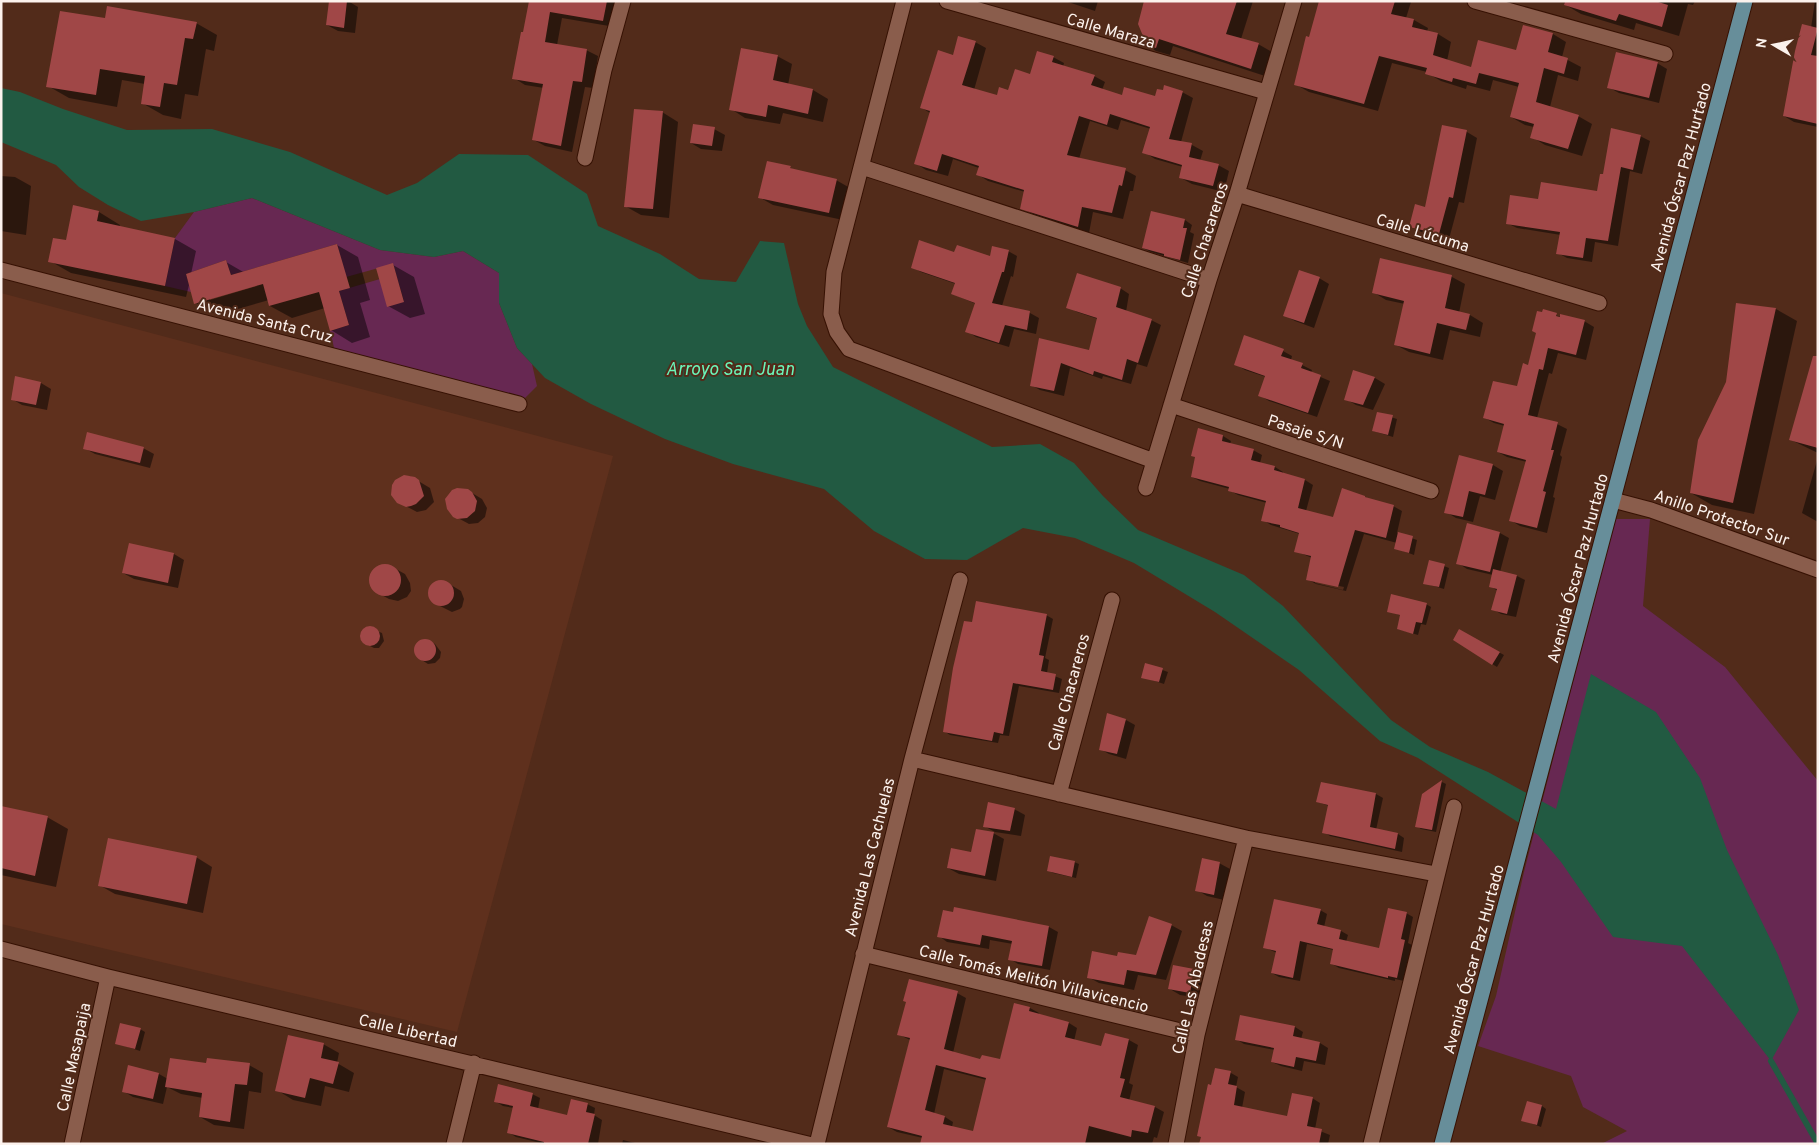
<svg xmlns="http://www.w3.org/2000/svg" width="1819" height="1145" font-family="Overpass,sans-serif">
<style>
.built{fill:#5f301d}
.green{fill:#672852}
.water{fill:#225a42}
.shadow{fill:#0007;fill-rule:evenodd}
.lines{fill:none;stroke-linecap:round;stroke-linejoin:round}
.stream{stroke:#225a42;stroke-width:6}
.building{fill:#a04747;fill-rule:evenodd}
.minor-casing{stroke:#361103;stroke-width:17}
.major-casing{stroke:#361103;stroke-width:17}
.minor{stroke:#8a5d4c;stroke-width:15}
.major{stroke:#678e9a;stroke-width:15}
.labels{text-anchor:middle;stroke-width:4;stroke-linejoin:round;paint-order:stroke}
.street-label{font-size:16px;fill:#fcf2ed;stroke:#522b1a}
.water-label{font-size:18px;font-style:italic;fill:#6af6ba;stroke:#522b1a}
</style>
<rect width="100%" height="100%" fill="#522b1a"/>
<path class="built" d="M1,293l612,163 -156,576 -456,-108z"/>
<path class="green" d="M252,198l128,52 54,7 29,-6 36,22v30l18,45 15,16 5,22 -18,18 -183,-48 -6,-25 19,-6 -10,-34 41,-12 24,22 -11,-37 -47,13 -9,-33 -106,31 -5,-15 -40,14 5,18 -26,-6 10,-48 19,-26z
M1615,519h35l-7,87 82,61 93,114v363h-217l26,-13 -44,-24 -12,-31 -93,-30 18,-50 28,-124z"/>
<path class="water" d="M1,88l19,4 43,17 64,21 85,-1 78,23 97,43 30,-12 42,-29 69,1 59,39 11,32 62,28 39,25 37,3 24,-41 24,2 14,61 9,22 26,41 159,80 48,-3 34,19 29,33 35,34 106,45 39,31 108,114 39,27 58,25 68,37 35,-135 65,38 44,66 27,72 51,105 21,55 -28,51 -89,-115 -69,-9 -52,-75 -23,-27 -120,-77 -38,-17 -81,-71 -84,-58 -81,-49 -59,-25 -52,-10 -56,32 -42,-1 -51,-28 -50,-42 -91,-25 -68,-25 -74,-35 -46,-26 -28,-30 -18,-45v-30l-36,-22 -29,6 -54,-7 -128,-52 -58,14 -53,9 -33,-16 -29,-18 -23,-22 -55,-23z"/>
<path class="shadow" d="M330,1h18l10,6 -3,26 -17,-2 -11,-6z
M530,1h88l-3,26 -53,-9 -5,27 29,5 12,6 -5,32 -8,-1 -13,65 -27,-6 -11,-6 10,-52 -19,-3 -11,-7z
M1065,1h33l-3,10z
M1146,1h107l-12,38 17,5 14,8 -7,24 -92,-30 -3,9 -14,-4 -14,-8 2,-7z
M1321,1h87l3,1 -5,16 8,2 14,8 -1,4 11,2 13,8 -4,19 25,7 45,-16 36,-18 13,8 -4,15 19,10 -3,14 -20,-6 -8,32 28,9 14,8 -10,32 -37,-11 -13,-8 2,-10 -9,-2 -14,-8 8,-30 -26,-7 -3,11 -23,-6 -1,4 -25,-8 -14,-8v-1l-35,-9 -14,48 -69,-19 -14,-8z
M1565,1h130l-2,4 -5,-1 -9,32 -43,-13 -2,7 -53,-16 -17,-10z
M1815,1h3v126l-24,-5 -10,-6 27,-88z
M196,23l21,12 -3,16 -8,-2 -8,47 -13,-2 -4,25 -18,-4 -21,-12 3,-19 -23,-4 -5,27 -48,-9 -21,-12 119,-56z
M975,42l11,6 -12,42 24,7 11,-5 44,-35 11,6 -1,4 31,9 11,6 -3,8 21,6 33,2 26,-6 11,6 -12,44 11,3 11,6 -3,10 18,4 11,6 -5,21 -32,-8 -11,-6 2,-11 -28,-8 -11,-7 7,-23 -30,-9 -3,10 -28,-9 -11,38 46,11 11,6 -3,15h-3l-7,28 -30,-7 -4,21 -56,-19 -11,-6 3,-16 -37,-11 -11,-7 2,-6 -26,-9 -5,17 -22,-6 -11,-7 15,-50 -8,-5 31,-52z
M777,56l15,8 -4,21 25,5 15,9 -5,23 -40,-9 -3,11 -35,-6 -14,-9z
M1657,63l10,6 -8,34 -40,-10 -11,-6z
M662,112l16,10 -9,96 -28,-3 -16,-9z
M1443,127l24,5 10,6 -13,65 -5,-1 -10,37 -28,-7 -10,-6 15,-18z
M714,129l11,6 -3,16 -21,-2 -10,-6z
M1640,136l10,5 -8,33 -12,-3 -12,75 -23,-4 -3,20 -25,-4 -9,-5 3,-18 -44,-7 -10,-5 32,-22 59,-9 6,-16z
M768,162l22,6 6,3 40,9 14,8 -7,32 -70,-15 -14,-8z
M1,176l14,1 16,9 -5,49 -25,-4z
M74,207l25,5 21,13 -1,2 56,12 21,12 -5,23 35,-12 19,11 92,-28 21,12 12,43 -10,3 10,34 -18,6 -21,-13 -6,-22 -33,10 -22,-12 -1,-6 -52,15 -21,-12 -6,-22 -4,16 -115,-24 -21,-12 17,-19zM256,284l1,2 -47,14v-2z
M1185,220l7,5 -2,7 4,2 -6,29 -37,-11 -8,-4z
M1008,251l9,5 -4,21 -2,-1 -9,30 28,7 9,5 -3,16 -22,-5 -5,18 -33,-10 -9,-6 9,-27 -23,-10 3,-10 -35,-12 -9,-5 43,-14 36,4z
M1381,259l71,18 13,7 -6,29 11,2 13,8 -3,14 -30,-7 -7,30 -34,-8 -13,-7 9,-41 -19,-4 -13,-8z
M393,265l21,12 11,37 -15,4 -22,-12z
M1319,278l10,6 -15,44 -19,-7 -11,-6z
M1120,288l9,6 -3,18 25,8 10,5 -14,42 -10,-3 -6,20 -28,-8 -1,3 -32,-11 -6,28 -24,-6 -9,-5 9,-45 50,11 8,-32 -21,-7 -9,-5z
M1737,304l39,5 21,12 -43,193 -42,-9 -21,-12 36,-111z
M1543,311l18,6 23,4 10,6 -8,33 -28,-7 -6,21 -3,-1 -12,45 20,6 10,5 -7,26 2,2 -9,40 2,1 -8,35 -27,-7 -10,-6 17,-58 -20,-5 -9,-5 7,-26 -11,-3 -9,-5 33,-30 11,-21z
M1283,351l9,5 -1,4 11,5 10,5 -1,3 19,8 -13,36 -48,-16 -10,-6 7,-18 -21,-7 -10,-6z
M1354,372l21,6 10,6 -12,26 -17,-5 -10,-6z
M16,378l25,5 10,6 -4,21 -25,-5 -10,-6z
M1818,381v72l-27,-13z
M1378,413l19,6 -4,18 -20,-6z
M1223,436l8,5 -1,3 23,6 9,5 -2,8 15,4 8,5v2l22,6 8,5 -7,26 28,7 31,-21 6,3 22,6 9,5 -5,22 20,7 -3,15 -19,-7 2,-5 -33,-9 -18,57 -30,-7 -9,-5 5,-21 -16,-7 4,-17 -29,-9 -8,-5 4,-17 -29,-8 -9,-5 1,-1 -30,-8 -8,-4zM1315,581l29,6 -1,3 -28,-7z
M84,448h59l11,6 -4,14 -55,-14z
M1818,457v65l-16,-9z
M1493,465l10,6 -8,29 -15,-4 -7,26 -17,-4 -10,-6z
M410,476l20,12 4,14 -8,8 -9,2 -19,-10z
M467,490l15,9 5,9 -2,9 -7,6 -9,1 -11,-6z
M1500,533l9,5 -9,34 17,4 8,4 -9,37 -15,-3 -8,-5 5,-18 -8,-5 3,-11 -26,-6 -9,-6z
M130,544l44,10 10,6 -6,28 -44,-9 -11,-6z
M384,565l10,3 11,6 5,9 1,8 -4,6 -9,4 -9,-2 -11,-6 -6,-6 -2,-9 5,-9z
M1444,566l5,2 -5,21 -20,-6z
M438,582h8l15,9 3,8 -2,8 -2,2 -8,3 -18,-9 -4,-6 -1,-5 2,-5z
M1426,604l5,3 -5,18 -5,-1 -3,11 -20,-6 4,-13 -14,-5z
M1046,615l7,4 -8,39 4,2 -2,13 15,6 -3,14 -40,-7 -10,50 -9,-1 -2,8 -48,-8 -6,-4 29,-107z
M370,628l12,5 2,8 -5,7h-5l-6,-3 -5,-3 -2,-5 4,-8z
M1460,631l44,24 -7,12 -43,-27z
M430,641l5,3 6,8 -1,6 -5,5 -7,1 -11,-7 -1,-10 4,-5z
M1146,664l22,8 -4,12 -21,-7z
M1126,720l9,5 -9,34 -17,-5 -9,-5z
M1442,782l4,2 -10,48 -15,-3 -4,-3 6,-31z
M1322,783l54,11 7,4 -7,32 22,4 6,4 -2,14 -72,-16 -6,-4 5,-26 -11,-4z
M1,808l46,9 21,12 -12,58 -55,-12z
M1014,809l11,6 -4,21 -26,-4 -11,-6z
M993,833l11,6 -8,42 -37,-7 -11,-6 24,-15z
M196,857l16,10 -9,46 -88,-19 -16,-9z
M1074,862l5,2 -3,14 -23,-5 -5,-3z
M1219,863l11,6 -6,31 -17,-4 -10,-6z
M1320,910l7,4 -3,13 17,4 7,4 -2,7 34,7 26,-36 7,4 -5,26 4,2 -8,36 -9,-2v2l-56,-13 -7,-4 2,-14 -27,-6 -7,37 -21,-4 -7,-4 5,-20 -13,-6z
M1171,925l11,6 -16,49 -28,-5 -4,15 -35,-7 -11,-6 30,-20h19z
M1049,927l9,5 -8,38 -32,-6 -8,-5 3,-15 -23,-4 -1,9 -42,-7 -8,-6z
M1174,966l20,4 10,6 -4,22 -20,-3 -10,-6z
M957,993l9,5 -13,55 28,7 19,1 15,-57 15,4 9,5 -1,2 31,8 8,5 -3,13 28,6 3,-13 24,6 9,5 -9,38 4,2 -4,16 26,6 9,5 -7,26 -3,-1 -2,7h-229v-6l-26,-6 -9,-5 22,-87 -12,-6zM944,1069l43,11 -13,53 -22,-6 1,-5 -8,-5 -11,-3z
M1295,1027l8,5 -2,7 19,4 8,5 -3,17 -21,-4 -2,10 -21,-5 -9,-4 3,-12 -31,-6 -8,-5z
M140,1029l5,3 -5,19 -24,-8z
M323,1044l16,9 -2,10 17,10 -5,19 -24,-6 -4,20 -28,-6 -16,-10z
M207,1065h42l14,8 -2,20 -12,-2 -5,38 -30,-4 -14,-8 3,-19 -22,-4 -14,-7 -4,17 -30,-7 -10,-6 36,-17 9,5z
M1216,1069l15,4 7,4 -2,10 9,5 -3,16 46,9 24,-19 8,5 -5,26 15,6 -2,9h-127z
M532,1094l8,4 -2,11 30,7 19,-12 8,4 -1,7 8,5 -4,24h-53l-29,-7 -8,-5 6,-24 -11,-2 -8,-5z
M1542,1106l4,3 -5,18 -18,-7z
M623,1140l16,4h-17z"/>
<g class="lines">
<path class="stream" d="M1771,1061l47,83"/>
</g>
<path class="building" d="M329,1h18l-3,27 -18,-3z
M529,1h78l-4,20 -53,-9 -5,30 42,7 -5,33 -9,-1 -12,65 -29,-6 11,-56 -31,-5 9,-47h2z
M1144,1h93l-11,33 33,9 -8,26 -92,-30 -3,9 -16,-5 3,-7 -5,-12z
M1319,1h76l-4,13 23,5 -2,8 26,6 -5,22 38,12 7,-27 38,10 7,-25 30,8 -5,19 20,6 -4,16 -20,-6 -8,34 43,13 -11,34 -38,-11 4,-14 -24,-7 9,-34 -40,-10 -3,11 -23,-6 -1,4 -27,-8 2,-6 -48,-12 -15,48 -70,-19 12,-49 3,1z
M1565,1h90l13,4 -6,22 -43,-13 -3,7 -52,-16z
M107,6l90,16 -4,17 -8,-1 -8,47 -13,-2 -4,24 -19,-3 4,-28 -45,-7 -4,26 -50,-8 14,-76 45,7z
M1802,24l16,4 -7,27 7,1v68l-35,-8 12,-65z
M958,36l18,5 -14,44 35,10 2,-8 9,3 7,-21 15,5 7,-23 17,5 -2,6 43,13 -4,10 31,10 2,-8 31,9 2,-7 6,1 1,-5 19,6 -14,48 23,4 -3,14 30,7 -6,22 -34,-8 3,-13 -40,-12 8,-26 -40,-13 -3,11 -28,-9 -12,39 59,13 -4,18 -3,-1 -7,28 -30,-6 -4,20 -58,-18 4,-19 -48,-15 3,-9 -37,-12 -5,17 -23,-7 16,-53 -10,-3 18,-58 15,5z
M741,48l37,7 -5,25 40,9 -5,25 -40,-9 -2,12 -37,-7z
M1616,52l42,10 -9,36 -42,-10z
M634,109l29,2 -10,98 -29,-2z
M693,124l22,3 -3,19 -22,-3z
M1442,125l25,5 -14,68 -4,-1 -10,37 -30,-7 6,-23 10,3z
M1611,128l30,7 -8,35 -12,-3 -13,74 -22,-3 -3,20 -27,-4 4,-22 -54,-8 4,-29 28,4 3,-17 56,9 3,-17h3z
M767,161l24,5 -1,2 47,11 -8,34 -71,-15z
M73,205l26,6 -2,10 78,17 -10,48 -117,-24 5,-24 13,2z
M1151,211l34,8 -2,9h4l-7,32 -16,-4v-2l-22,-6z
M919,240l35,12 3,-7 33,11 2,-10 17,4 -5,22h-2l-10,31 38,8 -3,19 -22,-5 -6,18 -34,-11 10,-29 -24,-9 4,-11 -44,-15z
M337,244l13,44 -11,3 10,34 -19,6 -11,-39 -50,14 -6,-22 -69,20 -8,-30 40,-14 5,15z
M1380,258l72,17 -7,33 25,6 -4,16 -29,-7 -7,31 -36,-9 10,-44 -32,-8z
M393,263l11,39 -17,5 -11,-39z
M1299,270l21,7 -16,46 -21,-7z
M1077,273l44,14 -5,20 36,12 -14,44 -11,-4 -5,21 -28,-9 -1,4 -32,-12 -7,28 -24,-5 9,-48 50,12 8,-32 -31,-10z
M1736,303l40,5 -43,195 -43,-10 8,-53 28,-58z
M1543,309l14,4 -1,3 4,1v-3l25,6 -9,35 -28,-7 -5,22 -4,-1 -11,46 30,7 -7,28h3l-11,41 3,1 -9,36 -28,-7 17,-61 -29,-8 7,-28 -21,-6 10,-37 24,5 6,-23 5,2 8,-32 -4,-2 5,-20 5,1z
M1244,335l40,14 -3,7 22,7 -2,5 20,7 -13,38 -50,-17 7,-20 -31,-11z
M1813,356h5v92l-29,-8z
M1353,370l22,7 -12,28 -19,-5z
M15,376l26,6 -5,23 -25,-5z
M1377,412l16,3 -5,20 -16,-4z
M1198,428l25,7 -1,6 32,8 -3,11 24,6 -1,4 31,9 -7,29 35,9 9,-29 23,8v1l29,8 -8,33 -31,-8 -17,57 -32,-7 5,-24 -17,-4 5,-19 -19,-6v-2l-19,-4 5,-20 -38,-10 1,-4 -38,-10 4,-20 -4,-1z
M87,432l57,15 -4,16 -57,-14z
M1459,455l34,9 -8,31 -16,-4 -6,26 -19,-4z
M404,475l11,2 4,3 5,16 -8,8 -5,2 -5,1 -9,-4 -6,-8 1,-10 3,-5z
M457,488l11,1 4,3 5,9 -2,10 -8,7 -10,1 -4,-2 -6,-8 -2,-10 7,-9z
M1467,523l33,9 -10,40 -34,-8z
M1398,532l15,4 -4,17 -15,-4z
M129,543l45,10 -6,30 -46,-10z
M1429,560l16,4 -6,23 -16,-3z
M369 580a16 16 0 1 1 32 0a16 16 0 1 1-32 0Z
M1493,569l24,6 -10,39 -16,-4 6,-21 -8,-2z
M428 593a13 13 0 1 1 26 0a13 13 0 1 1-26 0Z
M1391,594l36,9 -5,20 -6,-1 -3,12 -16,-5 3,-14 -13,-3z
M976,601l71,13 -8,41 5,1 -3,15 15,3 -3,16 -40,-7 -10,51 -9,-2 -2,9 -49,-9 10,-64 11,-47 8,1z
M360 636a10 10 0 1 1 20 0a10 10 0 1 1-20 0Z
M1459,629l41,23 -8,13 -39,-25z
M414 650a11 11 0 1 1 22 0a11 11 0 1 1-22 0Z
M1145,663l18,5 -4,14 -18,-4z
M1107,713l19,6 -9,35 -18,-4z
M1442,780l-10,50 -17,-3 7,-33z
M1321,782l55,11 -6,34 28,6 -3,16 -73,-16 6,-28 -12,-3z
M988,802l27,6 -5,23 -27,-4z
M1,806l47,10 -13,60 -34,-8z
M976,829l18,3 -9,44 -38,-8 4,-20 20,4z
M108,838l89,18 -10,48 -89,-18z
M1050,856l25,5 -3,16 -25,-6z
M1202,858l18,4 -6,33 -19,-4z
M1274,899l47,10 -4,15 24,6 -2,9 40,9 9,-40 19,4 -6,27 4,1 -8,38 -9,-2v2l-58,-14 3,-15 -33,-8 -7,37 -22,-5 5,-22 -13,-3z
M954,907l95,19 -7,40 -34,-6 4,-19 -30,-6 -2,10 -43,-8 6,-27 10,2z
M1149,916l23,8 -16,51 -29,-5 -3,15 -37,-7 5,-27 25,5 1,-4 18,3z
M1173,965l21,4 -4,24 -22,-4z
M909,979l49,12 -14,58 36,10 2,-4 18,4 14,-56 16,4 -1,4 40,11 -4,15 36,9 4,-13 24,6 -9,39 5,1 -5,18 35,9 -7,27 -16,-3 -1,7 -42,-11 -4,18h-165l2,-8 -35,-9 23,-89 -13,-3 9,-33 -3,-1zM936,1065l50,13 -13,53 -30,-7 2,-8 -20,-6z
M1240,1015l55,11 -2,10 27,6 -4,19 -20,-4 -2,10 -23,-5 3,-14 -39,-8z
M120,1023l21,5 -6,21 -20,-5z
M288,1035l36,8 -3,15 18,4 -6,22 -23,-6 -5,20 -30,-7z
M170,1058l36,5 1,-5 43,5 -3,22 -12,-1 -5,38 -31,-5 3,-24 -37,-6z
M128,1065l31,8 -6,26 -31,-7z
M1215,1068l16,3 -3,13 9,2 -3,19 53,11 5,-23 21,4 -6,29 15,3 -3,15h-120l2,-7 -4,-1 11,-52 3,1z
M498,1084l35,9 -3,13 37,9 4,-16 17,4 -2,9 9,2 -7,30h-44v-2l-37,-9 6,-27 -19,-4z
M1527,1101l15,4 -5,20 -16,-4z"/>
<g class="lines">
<g class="minor-casing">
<path id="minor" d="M904,1l-70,271 -3,42 6,18 12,17 305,112
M947,1l319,91
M1475,1l190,53
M585,158l19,-88 19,-69
M862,167l347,113
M1237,194l362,109
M1,270l518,134
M1171,405l260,86
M1146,488l63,-208 28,-86 57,-193
M1613,500l38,10 167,60
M912,759l334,79 190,36
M1059,794l53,-194
M1,949l107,28 700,167
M863,954l334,81
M72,1144l36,-167
M454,1144l20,-81
M817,1144l95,-385 48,-179
M1176,1144l21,-109 49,-197
M1371,1144l83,-337"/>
</g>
<g class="major-casing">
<path id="major" d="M1442,1144l303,-1143"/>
</g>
<use href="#minor" class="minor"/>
<use href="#major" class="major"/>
</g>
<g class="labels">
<g class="street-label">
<text transform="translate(1111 30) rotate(16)" y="6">Calle Maraza</text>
<text transform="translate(1680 177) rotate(-75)" y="6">Avenida Óscar Paz Hurtado</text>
<text transform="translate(1423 232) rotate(17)" y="6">Calle Lúcuma</text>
<text transform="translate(1204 240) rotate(-72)" y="6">Calle Chacareros</text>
<text transform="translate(265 320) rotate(14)" y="6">Avenida Santa Cruz</text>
<text transform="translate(1306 431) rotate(18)" y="6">Pasaje S/N</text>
<text transform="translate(1722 517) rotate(19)" y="6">Anillo Protector Sur</text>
<text transform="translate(1577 568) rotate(-75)" y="6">Avenida Óscar Paz Hurtado</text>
<text transform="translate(1068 692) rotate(-75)" y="6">Calle Chacareros</text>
<text transform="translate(869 857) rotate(-76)" y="6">Avenida Las Cachuelas</text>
<text transform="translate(1473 959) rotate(-75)" y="6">Avenida Óscar Paz Hurtado</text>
<text transform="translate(1034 978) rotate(14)" y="6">Calle Tomás Melitón Villavicencio</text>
<text transform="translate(1192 987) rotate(-77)" y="6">Calle Las Abadesas</text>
<text transform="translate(408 1030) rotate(13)" y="6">Calle Libertad</text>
<text transform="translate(73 1057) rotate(-78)" y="6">Calle Masapaija</text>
</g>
<g class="water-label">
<text x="730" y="375">Arroyo San Juan</text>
</g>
</g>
<rect width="1819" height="1145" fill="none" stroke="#fcf2ed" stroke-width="5"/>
<g transform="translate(1774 45) rotate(279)" stroke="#522b1a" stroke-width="4" paint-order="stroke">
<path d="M0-4L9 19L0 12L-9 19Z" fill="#fcf2ed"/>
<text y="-8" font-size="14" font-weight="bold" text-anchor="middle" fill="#fcf2ed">N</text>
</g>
</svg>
